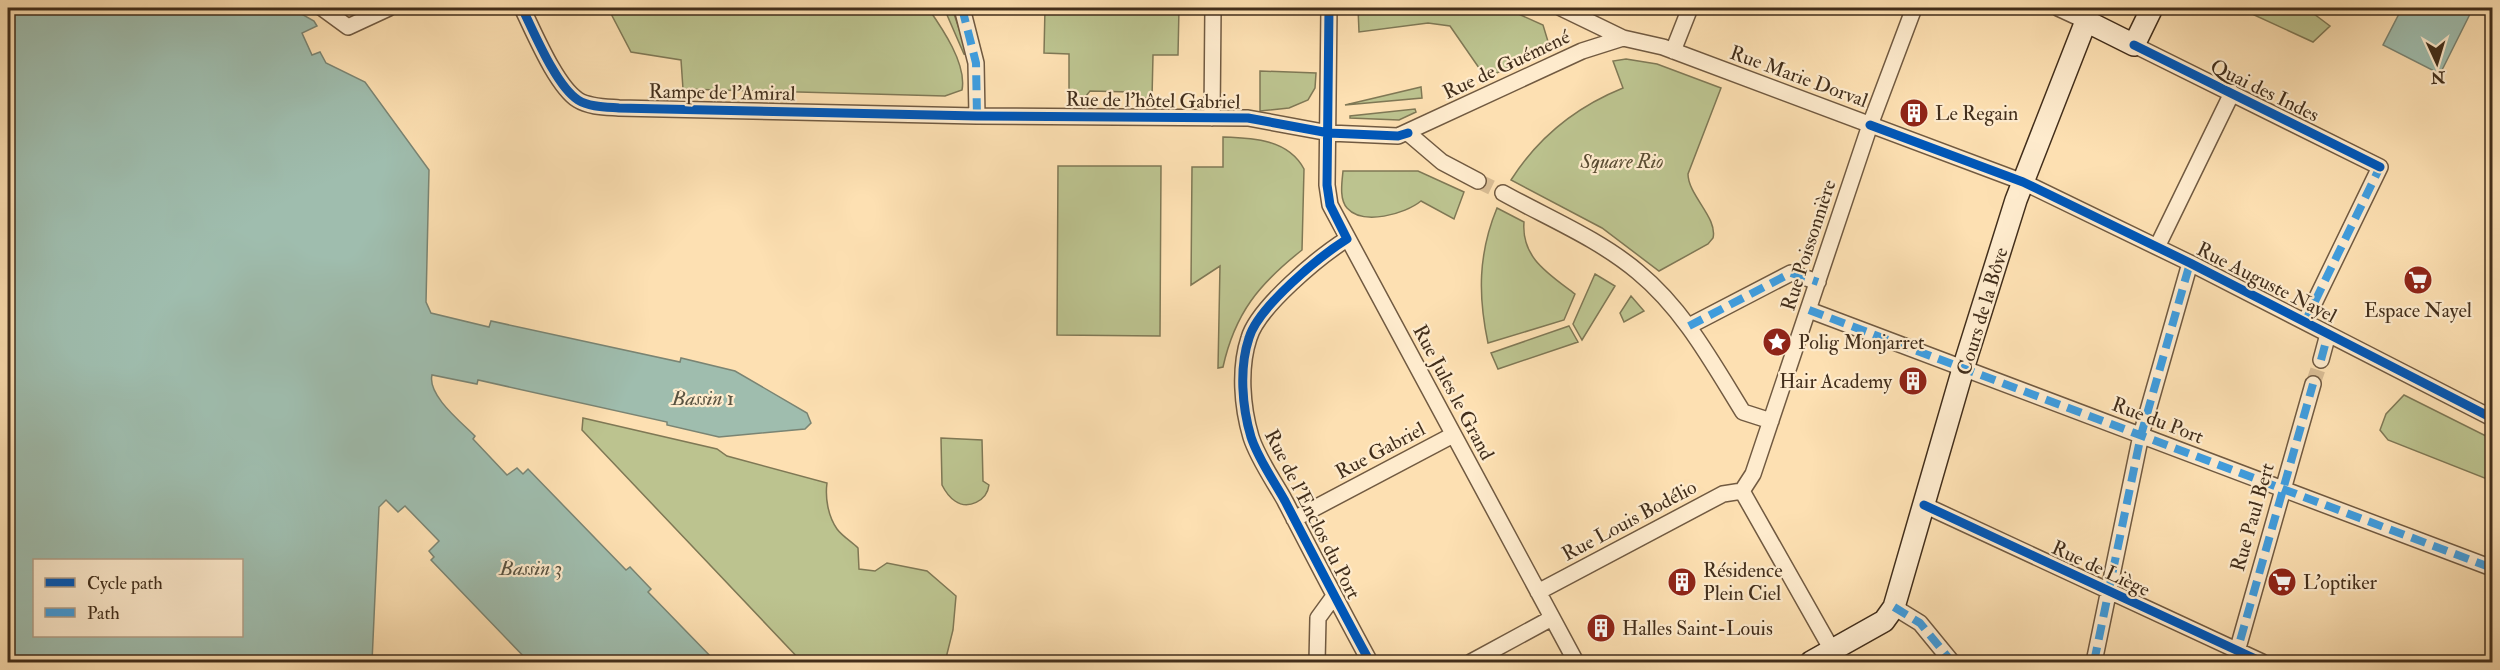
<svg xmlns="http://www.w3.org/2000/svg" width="2500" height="670" font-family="'IM FELL Double Pica',serif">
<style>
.green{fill:#bcc38f;stroke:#7f7855;stroke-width:1.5}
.water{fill:#9fbdae;stroke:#7a8473;stroke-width:1.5;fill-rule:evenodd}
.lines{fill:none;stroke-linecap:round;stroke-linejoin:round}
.street-tunnel{stroke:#d8bc94;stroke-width:15;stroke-dasharray:15 8;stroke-linecap:butt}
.street-casing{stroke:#715a41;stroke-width:18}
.secondary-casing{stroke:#422e1b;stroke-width:24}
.street{stroke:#feebcd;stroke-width:15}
.secondary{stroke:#feebcd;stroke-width:21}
.quiet{stroke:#3f9ddf;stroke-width:8;stroke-dasharray:15 8;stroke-linecap:butt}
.cycleway-casing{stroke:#feebcd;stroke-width:13}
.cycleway{stroke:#0057b8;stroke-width:9}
.labels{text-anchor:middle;stroke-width:4.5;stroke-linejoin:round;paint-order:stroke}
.street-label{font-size:20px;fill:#422e1b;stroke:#feebcd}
.poi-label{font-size:20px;fill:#422e1b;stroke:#feebcd;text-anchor:start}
.park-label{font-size:20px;font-style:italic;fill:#5a4c32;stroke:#feebcd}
.water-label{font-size:21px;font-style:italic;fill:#595240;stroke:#feebcd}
</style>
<rect width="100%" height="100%" fill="#fde0b2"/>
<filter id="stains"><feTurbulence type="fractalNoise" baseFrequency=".00333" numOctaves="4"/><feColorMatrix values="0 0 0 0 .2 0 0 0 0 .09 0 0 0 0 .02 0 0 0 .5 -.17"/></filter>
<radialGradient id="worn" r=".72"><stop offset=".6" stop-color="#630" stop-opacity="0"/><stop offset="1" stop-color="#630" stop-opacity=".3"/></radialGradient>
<path class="green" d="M608,8h320c14,20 39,56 34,82l-17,6 -262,-7 -2,-29 -50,-8z
M944,8h8l16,47 -4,-1z
M1045,8h134l-1,47h-25l-1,43h-16l-5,-6 -41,-1 -4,5h-17v-42l-25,-1z
M1358,8h147l38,17 7,23 -64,30 -36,-52 -22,-3 -69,9z
M2239,8h67l24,18 -17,16z
M1626,59l31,5 64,24 -33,86c0,21 30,44 25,64l-5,6 -49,27 -57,-43 -91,-48c28,-44 65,-73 112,-92l-10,-27z
M1260,71l56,2 -1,15 -7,12 -19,8 -29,3z
M1421,87l1,11 -77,7z
M1415,109l1,3 -17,8 -49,-2v-2z
M1223,137c30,1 65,2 81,32l-2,81c-43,34 -67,63 -79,117l-5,1 2,-102 -29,19 1,-118h31z
M1058,166h103l-1,170 -103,-1z
M1343,171h75l46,21 -10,27 -33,-18c-16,13 -58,25 -74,7 -8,-9 -5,-26 -4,-37z
M1497,208l27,14c-3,36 25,52 51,72l-11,26 -76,23c-10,-47 -10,-89 9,-135z
M1595,274l20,12 -33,54 -9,-16z
M1631,296l13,15 -20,11 -4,-9z
M1569,326l9,16 -80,27 -7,-16z
M2404,395l88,44v42l-104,-41 -8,-10 6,-16z
M583,418l134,31 10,7 100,27c-2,15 1,33 10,46 5,7 15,13 21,19l1,21 16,2 12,-8 40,8 29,25 -3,34 -8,32h-143l-220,-232z
M941,438l41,2 1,41 6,4c-2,16 -21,25 -34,16 -6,-4 -10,-10 -13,-16z"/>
<path class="water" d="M8,8h283l23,13 3,5 -15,7 10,22 8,-3 6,11 39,19 64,88 -3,132 5,11 58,14 2,-6 189,41 1,-4 54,13 72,42 4,10 -6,6 -86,8 -52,-12v-3l-189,-42 -1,4 -45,-9c-5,20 29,47 43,61l-2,3 34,36 10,-7 6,6 5,-5 98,101 4,-3 21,22 -3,3 68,70h-187l-98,-102 3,-3 -5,-6 10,-10 -34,-35 -7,6 -12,-12 -7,7 -7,155h-364zM34,560h208v76h-208z
M2402,8h71l-33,66 -57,-29z"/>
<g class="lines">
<path class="street-tunnel" d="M1478,181l25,12
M2313,384l8,-24"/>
<g class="street-casing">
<path id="street" d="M322,8l26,19 41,-19
M522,8c12,24 34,78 56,92 11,7 28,7 41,8l358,8 271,2 81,15 69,3 184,-85 41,-13
M962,8l14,55 1,53
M1329,8l-2,177 3,20 246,457
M1561,8l62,30 40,9 360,135 167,81 302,155
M2058,8l28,13
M2134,45l246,122 -75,155
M1673,51l17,-43
M1212,118l1,-110
M1408,133l34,29 36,19
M1503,193c45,25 96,46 135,79 46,38 74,90 105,140l28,9
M1347,239c-27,17 -89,68 -98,99 -10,30 -7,69 2,99 7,22 23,44 34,64 28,54 56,108 85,161
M2157,247l75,-154
M1809,310l683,258
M1689,326l102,-53 27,9
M2321,360l7,-26
M1742,491l11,-17 117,-349 44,-117
M1742,491l90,159
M1924,505l338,157
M1294,519l159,-84
M1538,592l185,-98 19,-3
M1894,607l26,16 32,39
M1317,662l1,-44 16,-22
M1471,662l81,-44
M2094,662l47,-227 49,-172
M2234,662l79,-278"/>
</g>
<g class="secondary-casing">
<path id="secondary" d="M1811,662l73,-41 10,-14 69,-238 53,-169 70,-179 48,24 18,-37"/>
</g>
<use href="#street" class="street"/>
<use href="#secondary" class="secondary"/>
<path class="quiet" d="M962,8l14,55 1,53h4
M1809,310l683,258
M2305,322l75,-155 -4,-2
M1689,326l102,-53 27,9
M2321,360l7,-26
M1894,607l26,16 32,39
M2094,662l47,-227 49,-172
M2234,662l79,-278"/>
<g class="cycleway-casing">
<path id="cycleway" d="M522,8c12,24 34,78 56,92 11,7 28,7 41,8l358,8 271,2 81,15 69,3 10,-3
M1329,8l-2,177 3,20 17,34c-27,17 -89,68 -98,99 -10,30 -7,69 2,99 7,22 23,44 34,64 28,54 56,108 85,161
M2134,45l246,122
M1870,125l153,57 167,81 302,155
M1924,505l338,157"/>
</g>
<use href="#cycleway" class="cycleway"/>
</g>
<defs>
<g id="building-disc" transform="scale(1.5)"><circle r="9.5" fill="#8f2418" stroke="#feebcd"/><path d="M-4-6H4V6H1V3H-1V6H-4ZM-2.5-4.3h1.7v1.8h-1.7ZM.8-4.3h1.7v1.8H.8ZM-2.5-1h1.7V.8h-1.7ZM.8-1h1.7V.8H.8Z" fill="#fff"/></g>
<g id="supermarket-disc" transform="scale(1.5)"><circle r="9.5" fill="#8f2418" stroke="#feebcd"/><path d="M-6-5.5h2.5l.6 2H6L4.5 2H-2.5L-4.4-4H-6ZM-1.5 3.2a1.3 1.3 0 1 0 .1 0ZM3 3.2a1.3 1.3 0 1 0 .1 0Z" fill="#fff"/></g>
<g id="sight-disc" transform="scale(1.5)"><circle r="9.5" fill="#8f2418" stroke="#feebcd"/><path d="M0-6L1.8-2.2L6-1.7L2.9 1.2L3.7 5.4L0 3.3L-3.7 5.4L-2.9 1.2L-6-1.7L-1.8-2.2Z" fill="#fff"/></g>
</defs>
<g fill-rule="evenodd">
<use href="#building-disc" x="1914" y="113"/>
<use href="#supermarket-disc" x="2418" y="280"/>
<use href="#sight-disc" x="1777" y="342"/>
<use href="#building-disc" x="1913" y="381"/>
<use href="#building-disc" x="1682" y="582"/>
<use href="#supermarket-disc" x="2282" y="582"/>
<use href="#building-disc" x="1601" y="628"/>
</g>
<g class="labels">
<g class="street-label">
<text transform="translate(1506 64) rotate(-25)" y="7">Rue de Guémené</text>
<text transform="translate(1799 76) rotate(20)" y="7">Rue Marie Dorval</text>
<text transform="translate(2265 90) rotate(26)" y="7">Quai des Indes</text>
<text transform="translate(722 92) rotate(1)" y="7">Rampe de l'Amiral</text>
<text transform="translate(1153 100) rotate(1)" y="7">Rue de l'hôtel Gabriel</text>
<text transform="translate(1808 245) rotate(-72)" y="7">Rue Poissonnière</text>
<text transform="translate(2267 282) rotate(27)" y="7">Rue Auguste Nayel</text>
<text transform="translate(1982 311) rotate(-73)" y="7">Cours de la Bôve</text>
<text transform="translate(1454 392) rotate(62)" y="7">Rue Jules le Grand</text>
<text transform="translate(2158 420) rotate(21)" y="7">Rue du Port</text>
<text transform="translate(1380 450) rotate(-28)" y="7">Rue Gabriel</text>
<text transform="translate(1313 514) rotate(63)" y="7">Rue de l'Enclos du Port</text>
<text transform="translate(2252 517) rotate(-74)" y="7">Rue Paul Bert</text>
<text transform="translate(1629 520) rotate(-28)" y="7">Rue Louis Bodélio</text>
<text transform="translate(2101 568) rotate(25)" y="7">Rue de Liège</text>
</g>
<g class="poi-label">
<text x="1935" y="120">Le Regain</text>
<text x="2418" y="317" text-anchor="middle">Espace Nayel</text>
<text x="1798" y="349">Polig Monjarret</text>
<text x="1892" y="388" text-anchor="end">Hair Academy</text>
<text x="1703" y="577">Résidence<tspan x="1703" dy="23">Plein Ciel</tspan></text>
<text x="2303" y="589">L'optiker</text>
<text x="1622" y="635">Halles Saint-Louis</text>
</g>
<g class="park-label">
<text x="1622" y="168">Square Rio</text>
</g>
<g class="water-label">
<text x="703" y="405">Bassin 1</text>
<text x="531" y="575">Bassin 3</text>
</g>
</g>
<rect width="2500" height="670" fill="none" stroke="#fde0b2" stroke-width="30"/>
<rect x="9" y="9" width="2482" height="652" fill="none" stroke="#422e1b" stroke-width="3"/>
<rect x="15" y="15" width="2470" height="640" fill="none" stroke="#422e1b" stroke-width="1.5"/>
<rect x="33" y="559" width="210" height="78" fill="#feebcd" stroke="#b39f86" stroke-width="1.5"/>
<rect x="45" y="578" width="30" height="9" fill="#0057b8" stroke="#b39f86" stroke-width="1.5"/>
<text x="87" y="589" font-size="18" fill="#422e1b">Cycle path</text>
<rect x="45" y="608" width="30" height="9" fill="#3f9ddf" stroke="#b39f86" stroke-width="1.5"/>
<text x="87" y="619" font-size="18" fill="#422e1b">Path</text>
<g transform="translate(2437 63) rotate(176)" stroke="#feebcd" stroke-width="4.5" paint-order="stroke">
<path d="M0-4.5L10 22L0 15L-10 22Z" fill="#422e1b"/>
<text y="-9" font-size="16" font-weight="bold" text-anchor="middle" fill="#422e1b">N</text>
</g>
<rect width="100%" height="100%" filter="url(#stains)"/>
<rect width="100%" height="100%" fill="url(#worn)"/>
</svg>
